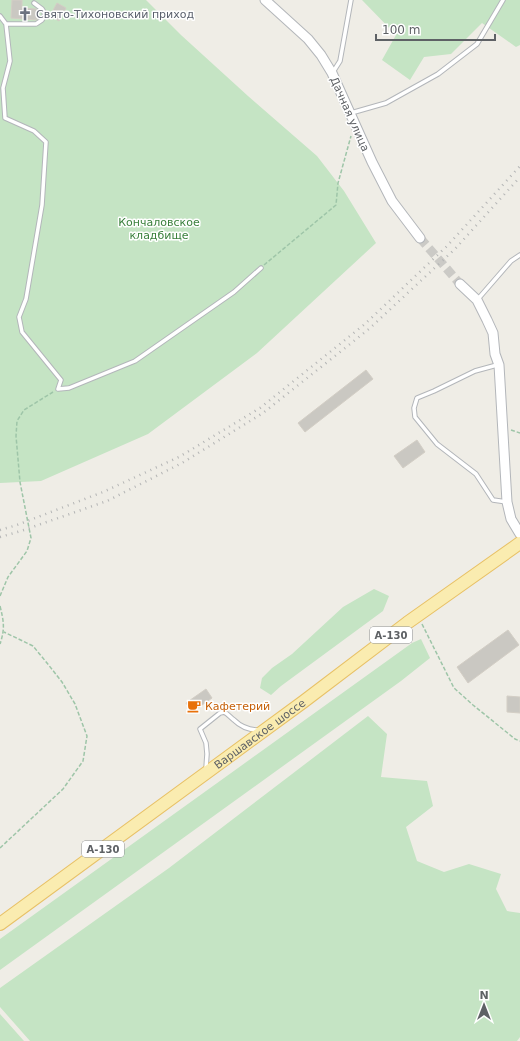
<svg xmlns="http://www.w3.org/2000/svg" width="520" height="1041" font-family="'DejaVu Sans',sans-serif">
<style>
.green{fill:#c5e4c4}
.building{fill:#cac8c2;stroke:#d3cec5}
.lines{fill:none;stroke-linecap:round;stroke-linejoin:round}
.tertiary-tunnel{stroke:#cbcac6;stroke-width:9;stroke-dasharray:9 4.5;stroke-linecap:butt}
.service-casing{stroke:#b3b6ba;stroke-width:5.5}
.tertiary-casing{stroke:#b3b6ba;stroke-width:11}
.primary-casing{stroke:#e8c166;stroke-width:14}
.path{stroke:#9ec5a8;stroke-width:1.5;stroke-dasharray:4 2;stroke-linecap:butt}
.service{stroke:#fff;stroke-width:3.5}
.tertiary{stroke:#fff;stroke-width:9}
.primary{stroke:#faecb0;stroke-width:12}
.rail{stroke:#b4b5b5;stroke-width:2.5;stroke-dasharray:1 5;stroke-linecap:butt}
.labels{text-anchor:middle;stroke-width:3;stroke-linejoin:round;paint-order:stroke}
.shield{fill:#fff;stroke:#8e9093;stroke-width:1}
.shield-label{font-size:10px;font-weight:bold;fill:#5e6165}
.worship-label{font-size:11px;fill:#5b616d;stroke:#fff;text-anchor:start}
.street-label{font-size:11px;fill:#5e6165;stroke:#fff}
.park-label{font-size:11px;fill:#3a803c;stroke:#fff}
.food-label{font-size:11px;fill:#c56008;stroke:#fff;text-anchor:start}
</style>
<rect width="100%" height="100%" fill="#efede6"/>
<path class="green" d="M0,0h146l35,35 67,61 69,60 27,35 32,52 -119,110 -109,81 -107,47 -41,2z
M362,0h158v45l-4,2 -34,-24 -31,31 -27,3 -14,23 -28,-20 14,-25z
M374,589l15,7 -6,15 -102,75 -10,9 -11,-7 2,-10 10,-10 20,-14 51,-47z
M421,639l9,19 -29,23 -401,289v-31l412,-296z
M368,716l19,18 -6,43 46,4 6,25 -27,21 11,34 27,11 25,-8 32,10 -5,15 11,22 13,2v124l-3,4h-487l-30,-34v-19l169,-120z
M0,1014l24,27h-24z"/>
<path class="building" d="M12,0h10v8l14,1 3,2 -1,7 -1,2 -26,-2z
M57,3l9,5 -7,13 -9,-5z
M366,370l7,9 -68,53 -7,-9z
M417,440l8,12 -22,16 -9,-12z
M508,630l11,15 -51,38 -11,-16z
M206,689l6,9 -20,14 -6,-9z
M507,696l13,1v16l-13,-1z"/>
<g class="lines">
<path class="tertiary-tunnel" d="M420,238l40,46"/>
<g class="service-casing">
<path id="service" d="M0,16l6,8 4,37 -7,27 2,30 29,13 12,11 -4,63 -16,94 -7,18 3,15 39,48 -3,9 11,-1 66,-27 99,-69 27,-24
M6,24h30l6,-4 3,-6 -3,-5 -8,-6
M333,72l7,-11 11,-61
M351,113l35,-10 52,-29 39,-30 26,-44
M478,299l33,-38 9,-6
M497,365l-22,6 -41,20 -17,7 -3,10 1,9 22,27 39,30 17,26 14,2
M206,768l1,-14 -1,-11 -6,-14 20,-16 4,-1c4,2 6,5 10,8 7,7 16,10 25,10"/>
</g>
<g class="tertiary-casing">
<path id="tertiary" d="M265,0l43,39 13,16 11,18 40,89 20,39 28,37
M460,284l17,16 10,20 6,13 2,21 4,11 8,137 4,17 9,15"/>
</g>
<g class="primary-casing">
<g id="primary">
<path id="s1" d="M0,924l303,-222 104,-79 113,-80"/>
</g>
</g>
<path class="path" d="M264,265l72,-60 2,-22 13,-47
M511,430l9,3
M0,596l8,-19 19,-26 4,-13 -11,-56 -4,-46 1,-15 7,-11 29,-18
M0,606c4,16 5,23 0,38
M422,624l32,64 19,17 42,34 5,2
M0,848l63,-59 20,-28 4,-25 -12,-32 -13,-22 -15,-19 -14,-17 -29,-14"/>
<use href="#service" class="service"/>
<use href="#tertiary" class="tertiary"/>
<use href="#primary" class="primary"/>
<path class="rail" d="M0,530l17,-5 86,-33 76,-35 81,-49 105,-84 83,-79 72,-79
M0,537l21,-6 86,-30 75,-38 81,-50 106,-84 86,-80 65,-72"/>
</g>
<defs>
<g id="church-bare" transform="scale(1.08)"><path d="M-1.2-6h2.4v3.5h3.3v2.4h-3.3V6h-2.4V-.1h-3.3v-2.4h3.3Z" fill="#6b7280" stroke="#fff" stroke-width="2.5" paint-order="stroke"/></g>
<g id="cafe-bare" transform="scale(1.08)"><path d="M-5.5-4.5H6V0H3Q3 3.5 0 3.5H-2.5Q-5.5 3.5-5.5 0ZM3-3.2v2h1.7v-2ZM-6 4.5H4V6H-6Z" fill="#e8710a" stroke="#fff" stroke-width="2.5" paint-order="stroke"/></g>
</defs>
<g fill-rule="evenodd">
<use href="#church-bare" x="25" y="14"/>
<use href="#cafe-bare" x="194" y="706"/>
</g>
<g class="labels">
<g class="shield">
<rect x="370" y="627" width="42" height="16" rx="3"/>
<rect x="82" y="841" width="42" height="16" rx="3"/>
</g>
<g class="shield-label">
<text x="391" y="639">А-130</text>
<text x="103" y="853">А-130</text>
</g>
<g class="worship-label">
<text x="36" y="18">Свято-Тихоновский приход</text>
</g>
<g class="street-label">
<text transform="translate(350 114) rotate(66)" y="4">Дачная улица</text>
<text dy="4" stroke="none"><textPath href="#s1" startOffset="322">Варшавское шоссе</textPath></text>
</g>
<g class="park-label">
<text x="159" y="226">Кончаловское<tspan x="159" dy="13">кладбище</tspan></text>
</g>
<g class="food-label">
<text x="205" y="710">Кафетерий</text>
</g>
</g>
<g transform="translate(484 1005)" stroke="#ffffff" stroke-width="3" paint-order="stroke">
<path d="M0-3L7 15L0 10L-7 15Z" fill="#5e6165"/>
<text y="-6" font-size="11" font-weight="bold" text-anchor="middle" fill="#5e6165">N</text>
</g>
<path d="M376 34v6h119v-6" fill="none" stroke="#5e6165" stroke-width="2"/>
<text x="382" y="34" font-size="12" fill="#5e6165" stroke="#ffffff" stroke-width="3" paint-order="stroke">100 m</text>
</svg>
